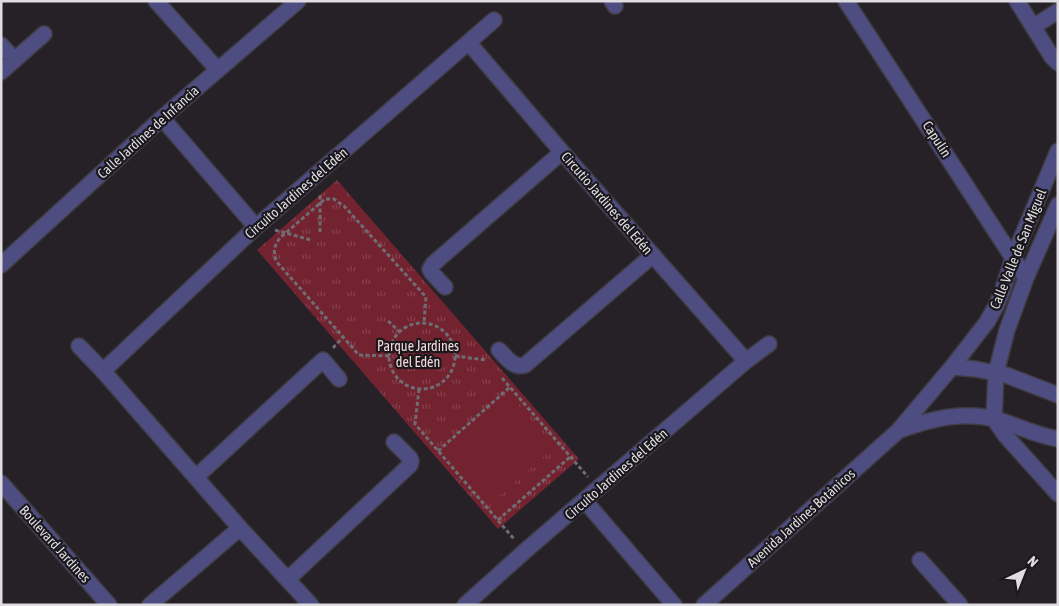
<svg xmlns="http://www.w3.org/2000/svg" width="1059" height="606" font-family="'Asap Condensed',sans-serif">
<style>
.grass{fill:url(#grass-tufts)}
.pitch{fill:#732230}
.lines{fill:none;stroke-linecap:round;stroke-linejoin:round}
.minor-casing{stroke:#3f3b41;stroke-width:18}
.path{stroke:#706d72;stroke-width:3;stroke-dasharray:4 2.5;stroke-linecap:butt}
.minor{stroke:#4d4d81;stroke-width:15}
.labels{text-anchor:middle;stroke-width:4.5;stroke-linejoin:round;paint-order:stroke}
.street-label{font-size:14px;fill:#dfdde1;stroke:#1b181d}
.park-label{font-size:14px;fill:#f5d9da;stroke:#1b181d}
</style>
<defs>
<pattern id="grass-tufts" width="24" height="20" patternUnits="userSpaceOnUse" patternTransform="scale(1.25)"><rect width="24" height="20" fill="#732230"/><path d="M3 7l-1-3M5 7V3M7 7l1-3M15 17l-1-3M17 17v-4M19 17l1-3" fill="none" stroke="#86424e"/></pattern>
</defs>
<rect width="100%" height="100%" fill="#252127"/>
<path class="grass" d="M337,180l242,279 -81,70 -241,-279z"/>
<path class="pitch" d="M514,401l41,46 -64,56 -40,-46z"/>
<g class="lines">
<g class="minor-casing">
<path id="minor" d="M156,1l62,69
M612,1l3,5
M846,1l180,277
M1017,1l35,56 6,6
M1033,27l25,-16
M469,43l93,109 184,209
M1,45l14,15
M1,72l43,-38
M162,118l94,109
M1058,205l-32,73 -19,52 -11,43 -2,46 11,16 53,59
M1,265l161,-147 136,-117
M445,287l-13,-14 -2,-4 3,-5 129,-112
M79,346l24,25 137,157 71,77
M499,350c7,7 15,19 26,15l128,-110
M952,367l35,-45 9,-16 6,-14 11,-34 45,-107
M103,371l153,-144 238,-207
M900,430c31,-11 61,-19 95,-11 21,6 40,16 63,20
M196,477l127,-117 16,19
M1,483l108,122
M585,501l89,104
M920,560l40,45
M288,579l122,-114 1,-4 -1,-3 -16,-16
M150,605l90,-77
M465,605l60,-54 221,-190 23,-17
M704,605l194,-174 54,-64 23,2 31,6 52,20"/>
</g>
<path class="path" d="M275,230l36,10
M320,232v-39
M388,321l11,10
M389 356a33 33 0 1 1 66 0a33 33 0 1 1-66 0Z
M333,348l10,-11
M389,356l-30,-1 -83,-94c-3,-10 -2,-16 5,-24l44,-38h9l10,7 82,91 -2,26
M455,356l31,4
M502,378l86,99
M419,389l-4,35 99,115
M438,451l72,-64
M498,520l72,-63"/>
<use href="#minor" class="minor"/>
</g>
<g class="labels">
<g class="street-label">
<text transform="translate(148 132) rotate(-42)" y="5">Calle Jardines de Infancia</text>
<text transform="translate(937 139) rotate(57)" y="5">Capulín</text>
<text transform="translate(296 193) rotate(-41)" y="5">Circuito Jardines del Edén</text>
<text transform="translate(607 203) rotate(49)" y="5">Circutio Jardines del Edén</text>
<text transform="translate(1018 249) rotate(-68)" y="5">Calle Valle de San Miguel</text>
<text transform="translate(616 474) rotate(-41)" y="5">Circuito Jardines del Edén</text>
<text transform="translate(801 518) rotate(-42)" y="5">Avenida Jardines Botánicos</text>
<text transform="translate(55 544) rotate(48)" y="5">Boulevard Jardines</text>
</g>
<g class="park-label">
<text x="418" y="351">Parque Jardines<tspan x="418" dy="16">del Edén</tspan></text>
</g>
</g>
<rect width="1059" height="606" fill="none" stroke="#dfdde1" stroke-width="5"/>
<g transform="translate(1024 571) rotate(43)" stroke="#1b181d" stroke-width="4" paint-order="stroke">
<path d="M0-4L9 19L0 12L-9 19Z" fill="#dfdde1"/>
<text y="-8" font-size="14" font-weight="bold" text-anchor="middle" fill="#dfdde1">N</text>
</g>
</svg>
